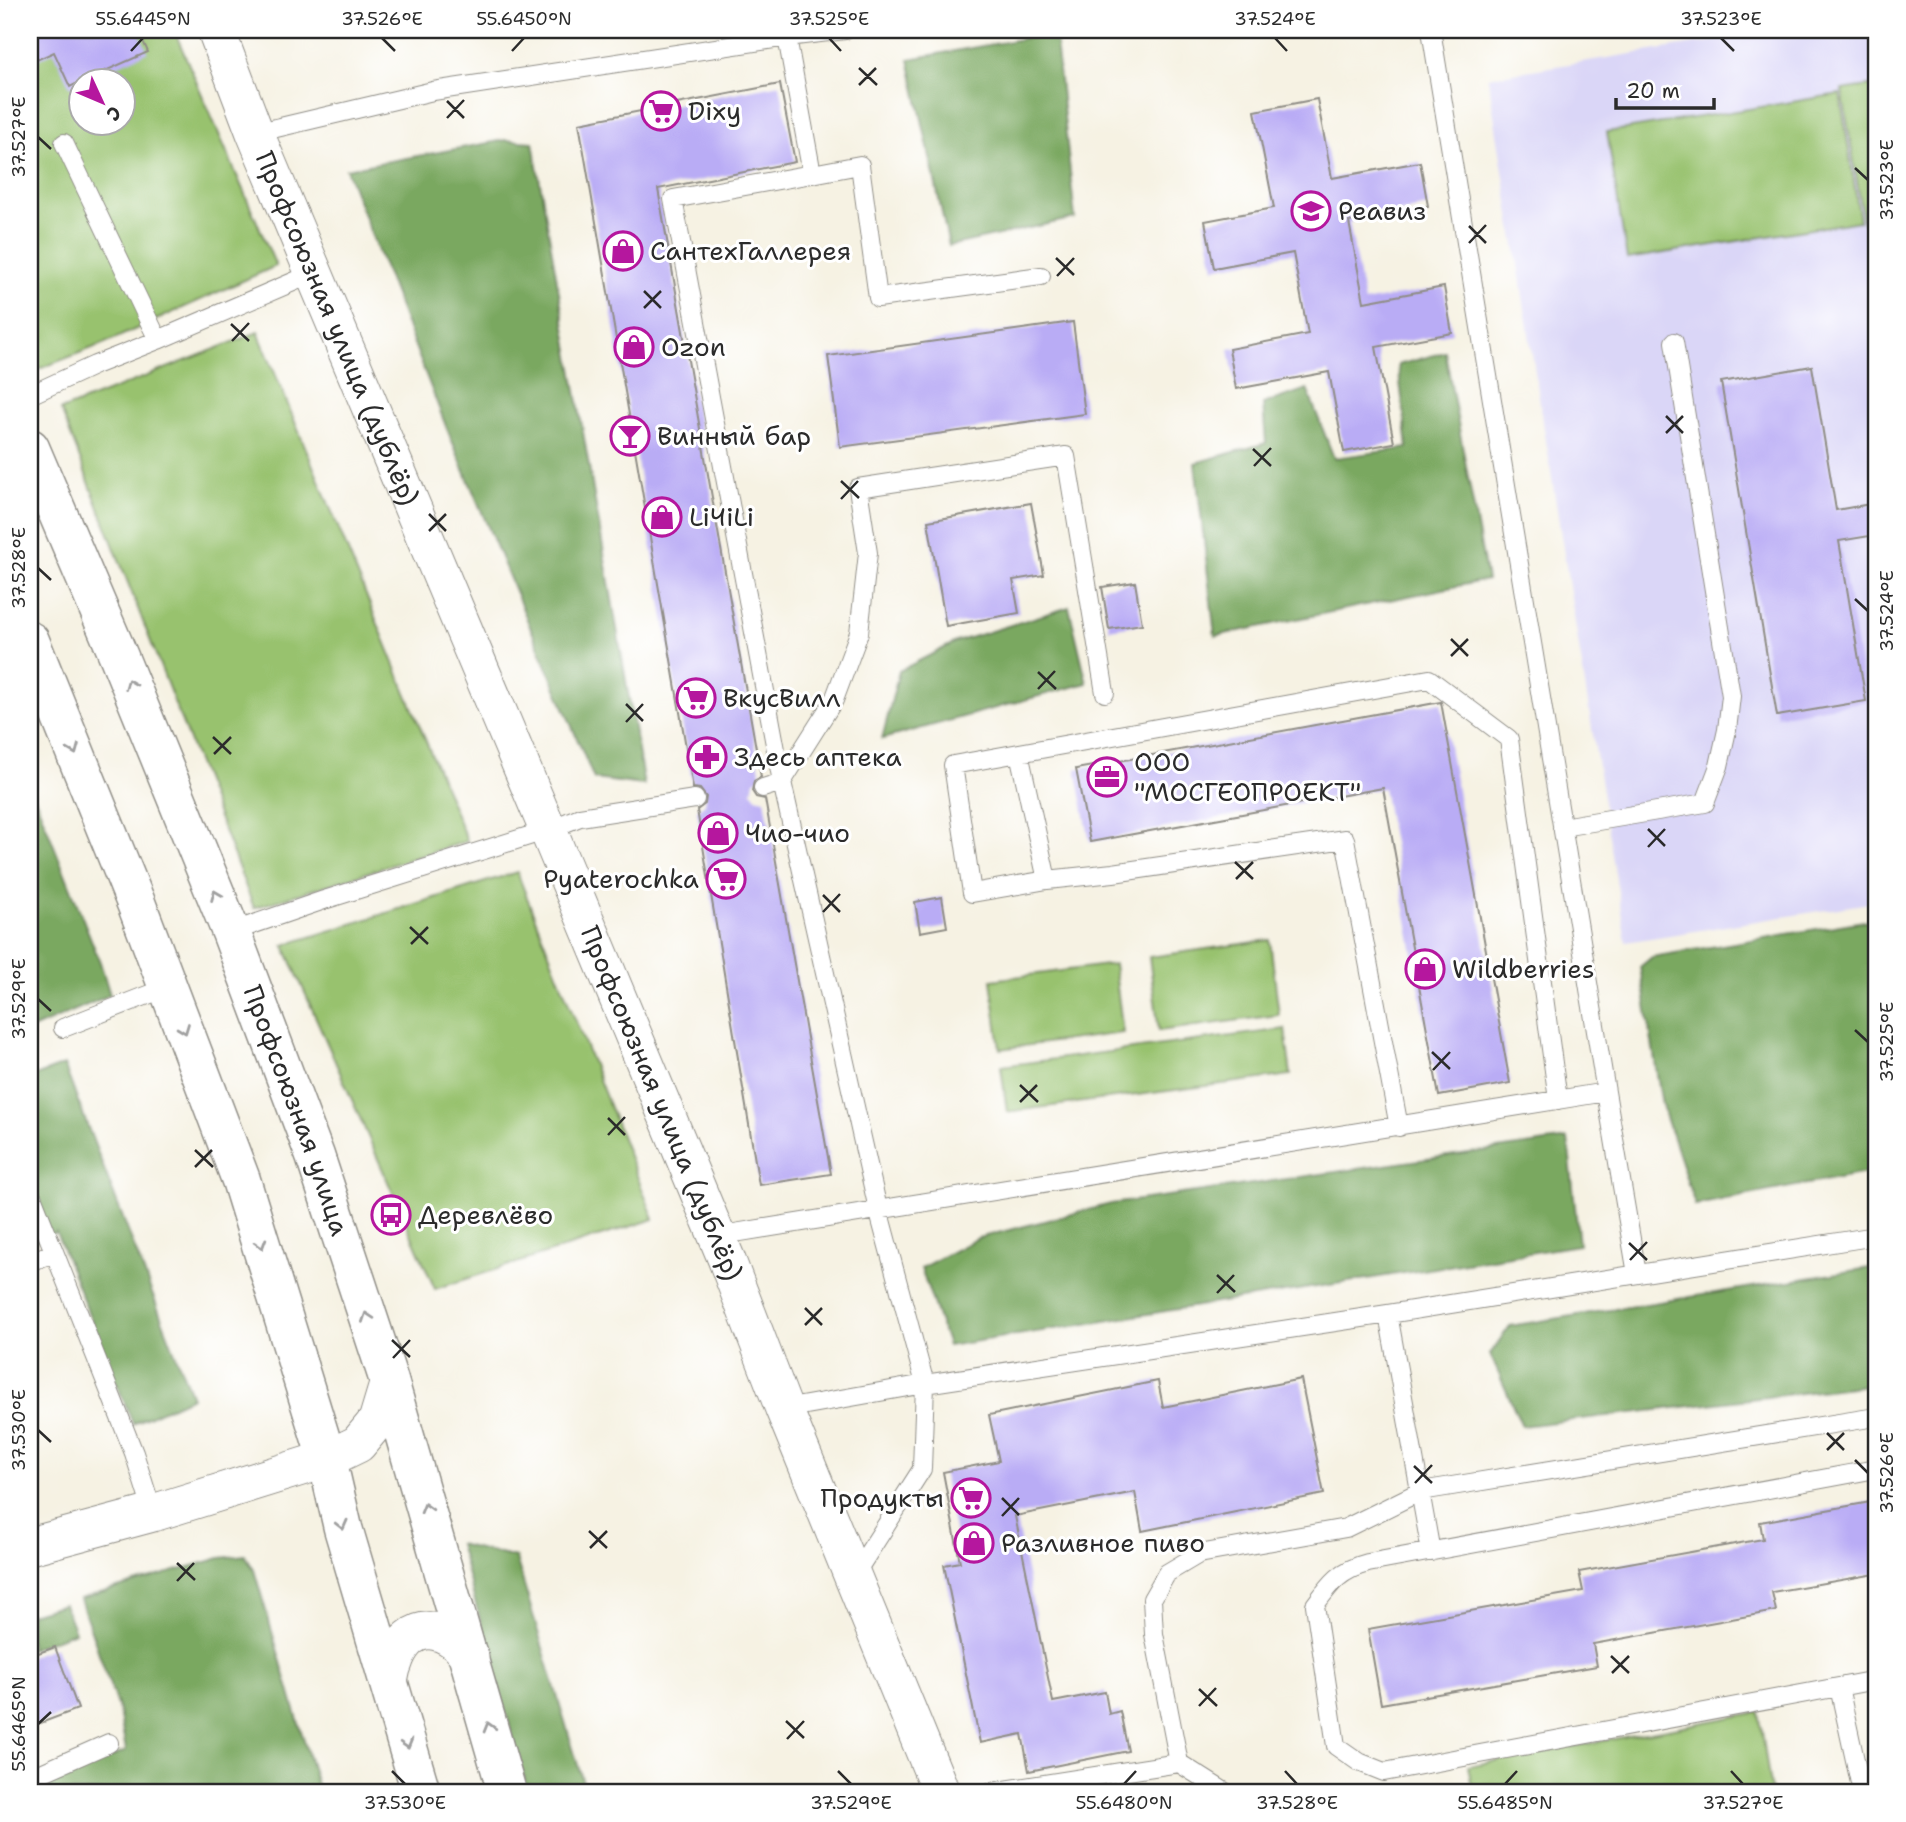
<svg xmlns="http://www.w3.org/2000/svg" width="1906" height="1822" font-family="'Shantell Sans',sans-serif">
<style>
.built{fill:#dad6f7}
.green{fill:#98c26e;stroke:#62764c;stroke-width:2;fill-rule:evenodd}
.forest{fill:#7aa861;stroke:#526a46;stroke-width:2}
.building{fill:#b9acf5}
.lines{fill:none;stroke-linecap:round;stroke-linejoin:round}
.lane-casing{stroke:#908e87;stroke-width:20}
.street-casing{stroke:#908e87;stroke-width:39}
.primary-casing{stroke:#908e87;stroke-width:41}
.lane{stroke:#fff;stroke-width:18}
.street{stroke:#fff;stroke-width:37}
.primary{stroke:#fff;stroke-width:38}
.oneway{stroke:#a0a0a0}
.ticks{fill:none;stroke:#2b2b2b;stroke-width:2.5}
.labels{text-anchor:middle;stroke-width:6;stroke-linejoin:round;paint-order:stroke}
.poi-label{font-size:26px;fill:#2b2b2b;stroke:#fff;text-anchor:start}
.street-label{font-size:26px;fill:#2b2b2b;stroke:#fff}
.neatline{fill:none;stroke:#2b2b2b;stroke-width:2.5}
.ticks-label{font-size:18px;text-anchor:middle;fill:#2b2b2b}
</style>
<rect width="100%" height="100%" fill="#fff"/>
<filter id="ink" filterUnits="userSpaceOnUse"><feTurbulence type="fractalNoise" baseFrequency=".0143" numOctaves="2"/><feDisplacementMap in="SourceGraphic" scale="14" xChannelSelector="R" yChannelSelector="G"/><feConvolveMatrix kernelMatrix="1 2 1 2 8 2 1 2 1" color-interpolation-filters="sRGB"/></filter>
<filter id="wash" filterUnits="userSpaceOnUse"><feTurbulence type="fractalNoise" baseFrequency=".00686" numOctaves="4" result="noise"/><feDisplacementMap in="SourceGraphic" scale="28" xChannelSelector="R" yChannelSelector="G"/><feGaussianBlur stdDeviation="1.57" result="paint"/><feColorMatrix in="noise" values="0 0 0 0 0 0 0 0 0 0 0 0 0 0 0 0 0 1.4 0 .05"/><feComposite in="paint" operator="in"/></filter>
<g filter="url(#wash)">
<rect width="100%" height="100%" fill="#f6f2e3"/>
<path class="built" d="M1782,30h94v872l-250,40 -138,-865z"/>
<path class="green" d="M30,30h144l102,236 -171,77 -66,26 -9,-22zM80,80h42v42h-42z
M1876,85v137l-12,2 -22,-134z
M1840,94l20,127 -233,38 -20,-127z
M258,332l209,509 -213,67 -193,-498z
M517,872l137,347 -219,70 -151,-344z
M1270,940l9,75 -120,16 -10,-74z
M1114,964l9,69 -123,16 -9,-69z
M1285,1029l6,46 -284,37 -6,-46z
M1759,1712l12,80h-298l-5,-26z"/>
<path class="forest" d="M1055,33l20,185 -126,28 -40,-187z
M505,140l28,2 111,643 -50,-6 -147,-350 -101,-260z
M1445,352l42,228 -272,56 -20,-173 71,-20 -3,-39 44,-15 27,69 74,-10 -10,-83z
M1069,607l18,76 -205,56 17,-68 57,-29z
M30,785l70,177 10,33 -80,35z
M1876,919v252l-181,34 -33,-100 -22,-138 12,-10z
M64,1065l128,332 -59,27 -77,-192 -26,11v-165z
M1568,1139l11,106 -631,101 -27,-78 57,-30 133,-34z
M1876,1267v117l-354,42 -32,-72 20,-28z
M459,1544l57,14 70,234h-58z
M245,1555l9,15 65,222h-287l94,-41 -7,-40 -39,-112 140,-41z
M64,1604l11,28 -45,17v-35z"/>
<g id="blocks">
<path class="building" d="M30,30h108l10,22 -63,28h-5v2l-10,5 -16,-35 -24,11z
M780,84l15,78 -137,27 103,588 -7,4 -2,10 4,6 9,2 66,375 -72,11 -62,-375 8,-6 1,-7 -6,-8 -7,-1 -114,-665z
M1317,99l15,79 88,-16 8,44 -79,16 15,80 80,-15 8,46 -76,14 18,96 -50,9 -15,-80 -93,17 -7,-40 79,-15 -15,-81 -79,15 -9,-47 69,-13 -19,-97z
M1073,322l12,92 -245,33 -12,-91z
M1812,366l24,144 40,-7v32l-37,6 27,160 -89,15 -56,-334z
M1031,503l13,72 -31,5 6,33 -73,13 -18,-105z
M1135,582l7,42 -33,5 -7,-42z
M1441,702l69,381 -71,13 -56,-308 -293,54 -14,-73z
M942,897l5,30 -27,5 -5,-30z
M1301,1379l23,115 -182,37 -7,-39 -120,24 38,186 52,-10 4,22 11,-3 8,40 -99,20 -7,-37 -42,9 -36,-178 16,-3 -17,-90 56,-11 -10,-46 169,-34 5,26z
M1876,1501v73l-104,18 4,19 -183,33 4,22 -216,38 -13,-75 215,-38 -4,-19 184,-33 -3,-17z
M55,1647l23,62 -48,18v-71z"/>
</g>
</g>
<g filter="url(#ink)">
<use href="#blocks" fill-opacity="0" stroke="#908e87" stroke-width="2"/>
<g class="lines">
<g class="lane-casing">
<path id="lane" d="M1431,30l175,1062 31,182
M255,133l178,-42 354,-54
M64,143l94,197
M812,174l48,-9 18,133 163,-22
M30,395l65,-30 63,-25 156,-67
M1019,753l-66,12 19,128 75,-13
M763,788l19,-6 -109,-583 139,-25 -25,-137 58,-7
M1562,827l143,-24 14,-37 8,-36 4,-34 -57,-354
M231,932l93,-32 224,-70 32,-13 115,-18
M63,1028l105,-41
M1399,1127l-54,-288 -232,34 -66,7 -28,-127 410,-74 80,60 49,361
M30,1191l104,262 19,60
M716,1236l890,-144
M30,1262l23,-9
M1388,1314l43,238
M784,1409l141,-25 463,-70 488,-78
M1876,1469l-508,94c-28,7 -37,20 -53,42l21,141 23,16 25,10 492,-92
M853,1577l69,-108 3,-85 -47,-175 -96,-427 52,-82 25,-67 9,-80 -10,-65 208,-32 39,237
M1839,1687l23,105
M30,1778l79,-35
M992,1792l187,-29
M1225,1792l-46,-29 -25,-129 -2,-35 15,-26 32,-19 147,-26 75,-37 455,-74"/>
</g>
<g class="street-casing">
<g id="street">
<path id="s1" d="M216,30l39,103 293,697 178,428 58,151 157,383"/>
<path d="M30,1546l123,-33 174,-54 31,-15 19,-23 12,-40"/>
<path d="M389,1682c5,-35 28,-69 66,-41 5,4 10,11 15,16"/>
</g>
</g>
<g class="primary-casing">
<g id="primary">
<path id="s2" d="M30,448l89,209 112,275 84,224 74,225 118,411"/>
<path d="M30,641l106,262 105,277 86,279 16,69 78,264"/>
</g>
</g>
<use href="#lane" class="lane"/>
<use href="#street" class="street"/>
<use href="#primary" class="primary"/>
</g>
<defs><path id="oneway-chevron" d="M-2-3.5L2.5 0L-2 3.5" fill="none" stroke-width="1.6" stroke-linecap="round" stroke-linejoin="round" transform="scale(1.75)"/></defs>
<g class="oneway">
<use href="#oneway-chevron" transform="translate(130 684) rotate(-112)"/>
<use href="#oneway-chevron" transform="translate(74 750) rotate(68)"/>
<use href="#oneway-chevron" transform="translate(216 895) rotate(-112)"/>
<use href="#oneway-chevron" transform="translate(184 1029) rotate(69)"/>
<use href="#oneway-chevron" transform="translate(261 1244) rotate(73)"/>
<use href="#oneway-chevron" transform="translate(367 1317) rotate(-109)"/>
<use href="#oneway-chevron" transform="translate(426 1508) rotate(-106)"/>
<use href="#oneway-chevron" transform="translate(342 1525) rotate(76)"/>
<use href="#oneway-chevron" transform="translate(489 1727) rotate(-106)"/>
<use href="#oneway-chevron" transform="translate(407 1744) rotate(74)"/>
</g>
</g>
<path class="ticks" d="M382,38l13,13M829,38l12,13M1275,38l12,13M1721,38l13,13M131,51l12,-13M512,51l12,-13M859,68l18,17M859,85l17,-17M447,101l17,17M447,118l17,-18M38,137l13,12M1855,168l13,12M1469,226l17,17M1469,243l17,-18M1056,258l18,17M1057,276l17,-18M644,291l17,17M644,308l17,-17M231,324l18,17M232,341l17,-18M1666,416l17,17M1666,433l17,-17M1253,449l18,17M1254,466l17,-18M841,481l18,17M841,499l17,-18M429,514l17,17M429,531l17,-17M38,568l13,12M1855,599l13,12M1451,639l17,17M1451,656l17,-17M1038,672l18,17M1038,689l17,-18M626,704l17,17M626,722l17,-18M213,737l18,17M214,754l17,-17M1648,829l17,17M1648,847l17,-18M1235,862l18,17M1236,879l17,-17M823,895l17,17M823,912l17,-18M410,927l18,17M411,944l17,-17M38,999l13,12M1855,1030l13,12M1432,1052l18,17M1433,1070l17,-18M1020,1085l18,17M1020,1102l17,-17M608,1118l17,17M608,1135l17,-18M195,1150l18,17M195,1167l17,-17M1629,1243l18,17M1630,1260l17,-18M1217,1275l18,17M1217,1293l17,-18M805,1308l17,17M805,1325l17,-17M392,1340l18,17M393,1358l17,-18M38,1430l13,12M1827,1433l17,17M1827,1450l17,-17M1855,1460l13,13M1414,1466l18,17M1415,1483l17,-18M1002,1498l17,17M1002,1516l17,-18M589,1531l18,17M590,1548l17,-17M177,1563l18,17M177,1581l17,-18M1611,1656l18,17M1612,1673l17,-17M1199,1689l18,17M1199,1706l17,-18M786,1721l18,17M38,1724l13,-12M787,1739l17,-18M392,1771l13,13M838,1771l13,13M1285,1771l12,13M1731,1771l12,13M1124,1784l12,-13M1505,1784l12,-13"/>
<defs>
<g id="supermarket-ring" transform="scale(2.0125)"><circle r="9.5" fill="#fff" stroke="#b5179e" stroke-width="1.5"/><path d="M-6-5.5h2.5l.6 2H6L4.5 2H-2.5L-4.4-4H-6ZM-1.5 3.2a1.3 1.3 0 1 0 .1 0ZM3 3.2a1.3 1.3 0 1 0 .1 0Z" fill="#b5179e"/></g>
<g id="university-ring" transform="scale(2.0125)"><circle r="9.5" fill="#fff" stroke="#b5179e" stroke-width="1.5"/><path d="M0-5L7-2L0 1L-7-2ZM-4 1L0 2.5L4 1V4Q0 6-4 4Z" fill="#b5179e"/></g>
<g id="shop-ring" transform="scale(2.0125)"><circle r="9.5" fill="#fff" stroke="#b5179e" stroke-width="1.5"/><path d="M-5-2.5h2.3a2.7 3.5 0 0 1 5.4 0H5L5.5 6h-11ZM-1.5-2.5h3a1.5 2.3 0 0 0-3 0Z" fill="#b5179e"/></g>
<g id="bar-ring" transform="scale(2.0125)"><circle r="9.5" fill="#fff" stroke="#b5179e" stroke-width="1.5"/><path d="M-6-5H6L.8 .8V4.5H3.5V6h-7V4.5H-.8V.8Z" fill="#b5179e"/></g>
<g id="pharmacy-ring" transform="scale(2.0125)"><circle r="9.5" fill="#fff" stroke="#b5179e" stroke-width="1.5"/><path d="M-2-6h4v4h4v4h-4v4h-4v-4h-4v-4h4Z" fill="#b5179e"/></g>
<g id="office-ring" transform="scale(2.0125)"><circle r="9.5" fill="#fff" stroke="#b5179e" stroke-width="1.5"/><path d="M-6-3h4V-5.5h4V-3h4V5H-6ZM-1-4.5V-3h2v-1.5ZM-6 0V1H6V0Z" fill="#b5179e"/></g>
<g id="bus-ring" transform="scale(2.0125)"><circle r="9.5" fill="#fff" stroke="#b5179e" stroke-width="1.5"/><path d="M-5-6H5V4H4V6H2V4H-2V6H-4V4H-5ZM-3.5-4V0h7V-4ZM-3.5 1.2v1.5H-2V1.2ZM2 1.2v1.5H3.5V1.2Z" fill="#b5179e"/></g>
</defs>
<g fill-rule="evenodd">
<use href="#supermarket-ring" x="661" y="111"/>
<use href="#university-ring" x="1311" y="211"/>
<use href="#shop-ring" x="623" y="251"/>
<use href="#shop-ring" x="634" y="347"/>
<use href="#bar-ring" x="630" y="436"/>
<use href="#shop-ring" x="662" y="517"/>
<use href="#supermarket-ring" x="696" y="698"/>
<use href="#pharmacy-ring" x="707" y="757"/>
<use href="#office-ring" x="1107" y="777"/>
<use href="#shop-ring" x="718" y="833"/>
<use href="#supermarket-ring" x="726" y="879"/>
<use href="#shop-ring" x="1425" y="969"/>
<use href="#bus-ring" x="391" y="1215"/>
<use href="#supermarket-ring" x="971" y="1498"/>
<use href="#shop-ring" x="974" y="1543"/>
</g>
<g class="labels">
<g class="poi-label">
<text x="688" y="120">Dixy</text>
<text x="1338" y="220">Реавиз</text>
<text x="650" y="260">СантехГаллерея</text>
<text x="661" y="356">Ozon</text>
<text x="657" y="445">Винный бар</text>
<text x="689" y="526">LiЧiLi</text>
<text x="723" y="707">ВкусВилл</text>
<text x="734" y="766">Здесь аптека</text>
<text x="1134" y="771">ООО<tspan x="1134" dy="30">"МОСГЕОПРОЕКТ"</tspan></text>
<text x="745" y="842">Чио-чио</text>
<text x="699" y="888" text-anchor="end">Pyaterochka</text>
<text x="1452" y="978">Wildberries</text>
<text x="418" y="1224">Деревлёво</text>
<text x="944" y="1507" text-anchor="end">Продукты</text>
<text x="1001" y="1552">Разливное пиво</text>
</g>
<g class="street-label">
<text dy="9" stroke="none"><textPath href="#s1" startOffset="322">Профсоюзная улица (дублёр)</textPath></text>
<text dy="9" stroke="none"><textPath href="#s1" startOffset="1162">Профсоюзная улица (дублёр)</textPath></text>
<text dy="9" stroke="none"><textPath href="#s2" startOffset="714">Профсоюзная улица</textPath></text>
</g>
</g>
<rect width="1906" height="1822" fill="none" stroke="#fff" stroke-width="77"/>
<g transform="translate(102 102) rotate(134)"><circle r="33" fill="#ffffff" stroke="#aaaaaa" stroke-width="2"/>
<path d="M0-5L12 26L0 18L-12 26Z" fill="#b5179e"/>
<text y="-10" font-size="19" font-weight="bold" text-anchor="middle" fill="#2b2b2b">С</text>
</g>
<path d="M1616 98v10h98v-10" fill="none" stroke="#2b2b2b" stroke-width="3.5"/>
<text x="1626" y="98" font-size="21" fill="#2b2b2b" stroke="#ffffff" stroke-width="5" paint-order="stroke">20 m</text>
<rect x="38" y="38" width="1830" height="1746" class="neatline"/>
<g class="ticks-label">
<text x="143" y="25">55.6445°N</text>
<text x="382" y="25">37.526°E</text>
<text x="524" y="25">55.6450°N</text>
<text x="829" y="25">37.525°E</text>
<text x="1275" y="25">37.524°E</text>
<text x="1721" y="25">37.523°E</text>
<text transform="translate(19 137) rotate(-90)" y="6">37.527°E</text>
<text transform="translate(1887 180) rotate(-90)" y="6">37.523°E</text>
<text transform="translate(19 568) rotate(-90)" y="6">37.528°E</text>
<text transform="translate(1887 611) rotate(-90)" y="6">37.524°E</text>
<text transform="translate(19 999) rotate(-90)" y="6">37.529°E</text>
<text transform="translate(1887 1042) rotate(-90)" y="6">37.525°E</text>
<text transform="translate(19 1430) rotate(-90)" y="6">37.530°E</text>
<text transform="translate(1887 1473) rotate(-90)" y="6">37.526°E</text>
<text transform="translate(19 1724) rotate(-90)" y="6">55.6465°N</text>
<text x="405" y="1809">37.530°E</text>
<text x="851" y="1809">37.529°E</text>
<text x="1124" y="1809">55.6480°N</text>
<text x="1297" y="1809">37.528°E</text>
<text x="1505" y="1809">55.6485°N</text>
<text x="1743" y="1809">37.527°E</text>
</g>
</svg>
